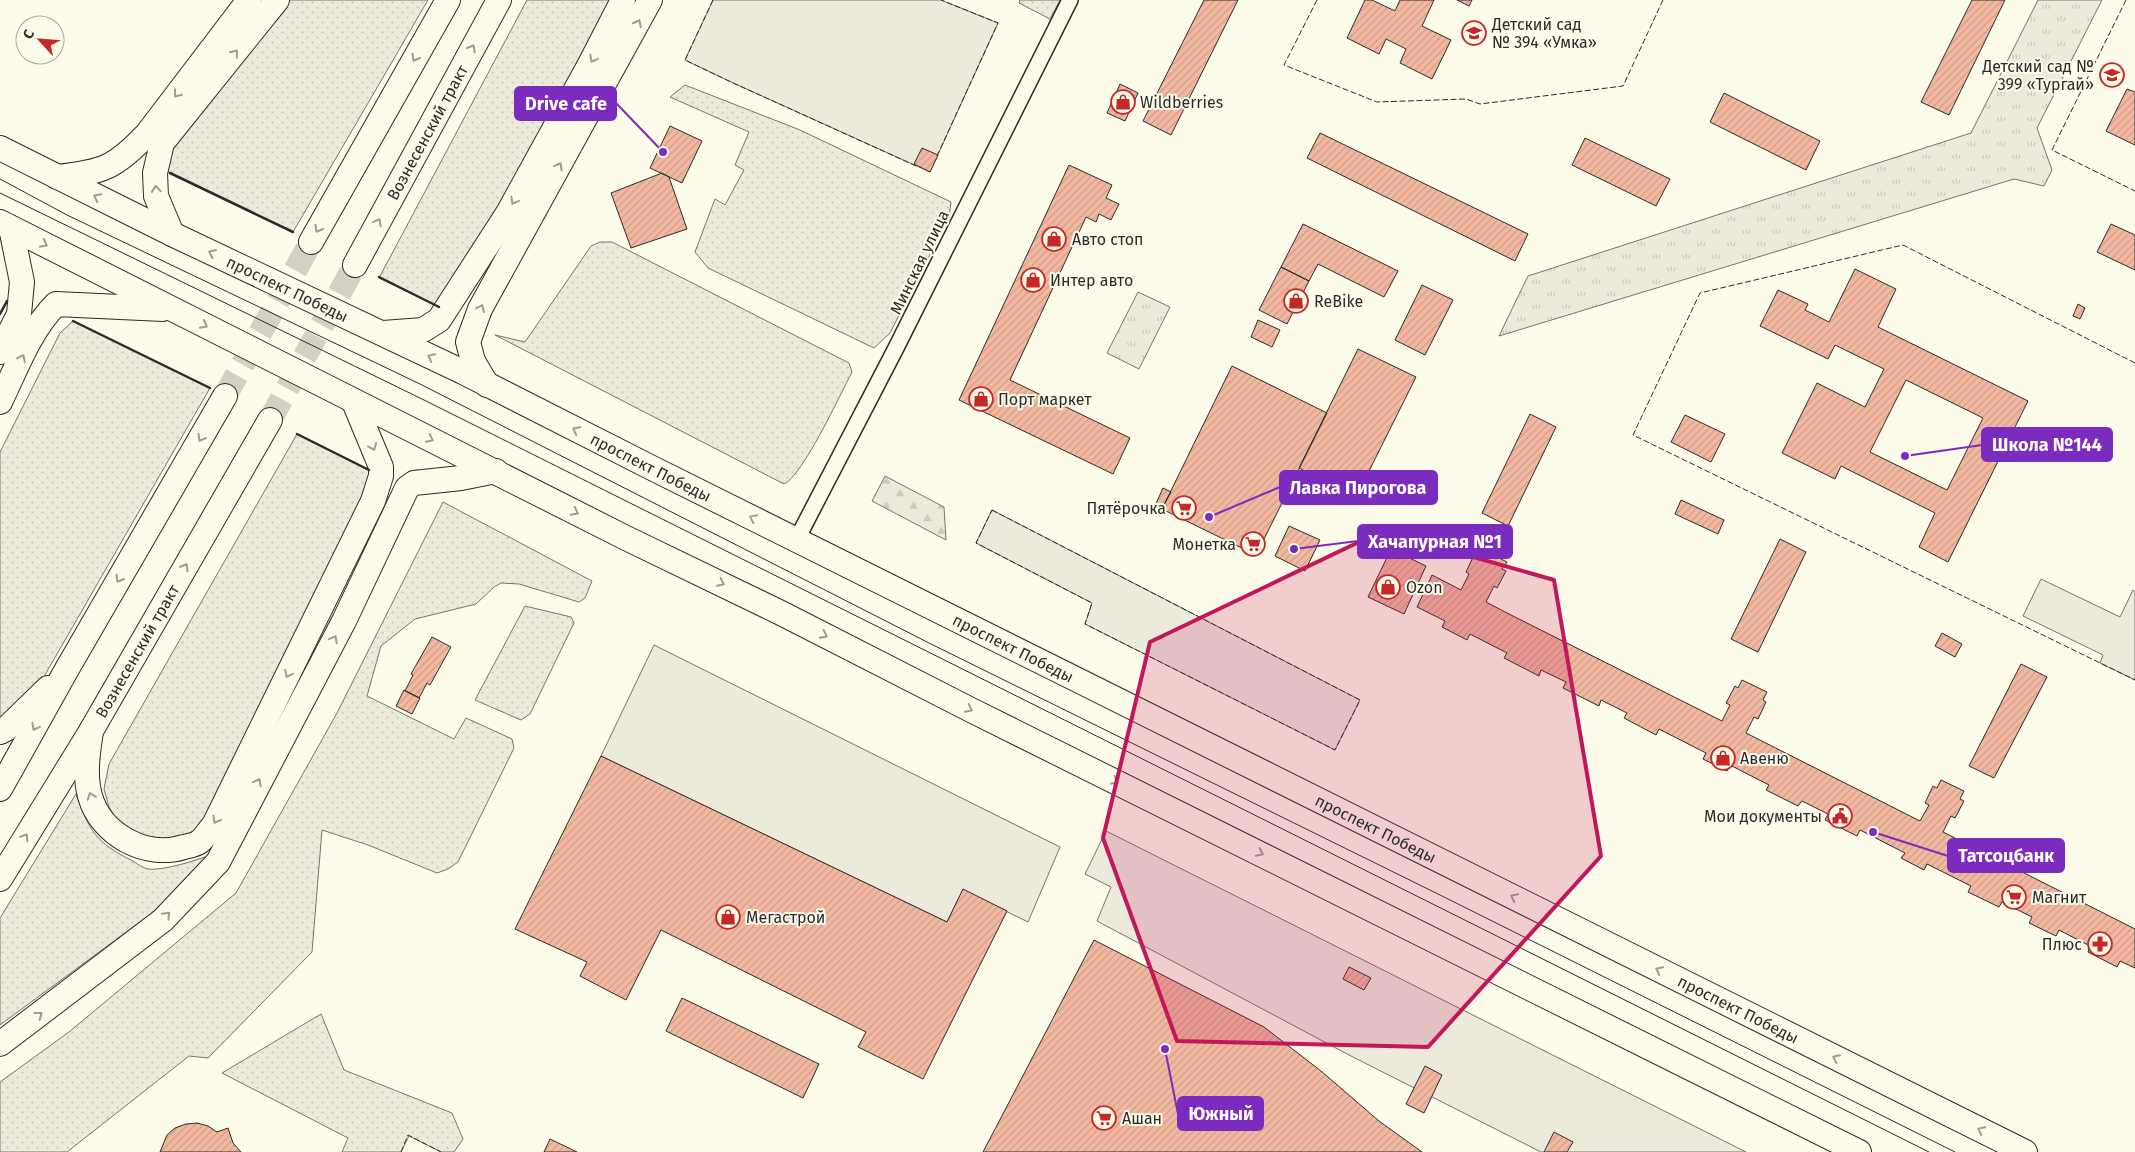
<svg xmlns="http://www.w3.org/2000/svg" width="2135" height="1152" font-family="'Fira Sans',sans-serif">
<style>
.grass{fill:url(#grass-dots);stroke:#74746e}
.forest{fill:url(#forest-firs);stroke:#74746e}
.park{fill:url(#park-tufts);stroke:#74746e}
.garden{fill:#ecebdb;stroke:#74746e}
.parking{fill:#eceadb;stroke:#74746e}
.building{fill:url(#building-hatch);stroke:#2b2b2b;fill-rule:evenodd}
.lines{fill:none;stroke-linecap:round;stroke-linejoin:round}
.primary-tunnel{stroke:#d3d1c4;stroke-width:24;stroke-dasharray:24 12;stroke-linecap:butt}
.minor-casing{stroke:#2b2b2b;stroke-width:18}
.primary-casing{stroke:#2b2b2b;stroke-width:26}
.minor{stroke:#fdfbea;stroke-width:15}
.primary{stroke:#fdfbea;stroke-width:24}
.tram{stroke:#2b2b2b;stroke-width:1}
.fence{stroke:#2b2b2b;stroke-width:1;stroke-dasharray:6 2.5;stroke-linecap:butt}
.wall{stroke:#2b2b2b;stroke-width:2.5}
.oneway{stroke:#9e9d94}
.marked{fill:#c2185b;fill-opacity:0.2;stroke:#c2185b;stroke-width:4;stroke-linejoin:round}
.labels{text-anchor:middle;stroke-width:4;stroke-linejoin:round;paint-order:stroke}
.poi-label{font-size:16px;fill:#2b2b2b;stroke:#fdfbea;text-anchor:start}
.street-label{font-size:16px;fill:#2b2b2b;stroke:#fdfbea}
.leader{fill:none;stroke:#7b2cbf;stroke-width:2}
.callout-dot{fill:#7b2cbf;stroke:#fdfbea;stroke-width:2}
.callout{fill:#7b2cbf;stroke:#7b2cbf;stroke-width:2}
.callout-label{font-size:18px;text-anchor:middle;font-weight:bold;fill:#fff}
</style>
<defs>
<pattern id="grass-dots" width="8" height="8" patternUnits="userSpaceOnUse" patternTransform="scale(1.25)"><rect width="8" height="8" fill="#ecebdb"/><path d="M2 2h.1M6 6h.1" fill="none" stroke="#cbcabc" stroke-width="1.8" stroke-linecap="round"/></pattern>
<pattern id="forest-firs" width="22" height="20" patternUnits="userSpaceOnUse" patternTransform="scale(1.25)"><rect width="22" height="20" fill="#ecebdb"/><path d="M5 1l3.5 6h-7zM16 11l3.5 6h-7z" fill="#cbcabc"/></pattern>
<pattern id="park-tufts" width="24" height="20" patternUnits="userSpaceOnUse" patternTransform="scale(1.25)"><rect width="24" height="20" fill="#ecebdb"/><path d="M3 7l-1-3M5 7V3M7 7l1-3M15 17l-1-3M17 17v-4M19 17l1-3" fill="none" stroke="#cbcabc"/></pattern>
<pattern id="building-hatch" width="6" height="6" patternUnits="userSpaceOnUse" patternTransform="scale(1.25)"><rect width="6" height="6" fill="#f2b8a0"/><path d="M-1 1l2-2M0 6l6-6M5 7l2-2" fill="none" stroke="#d09e8a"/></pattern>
</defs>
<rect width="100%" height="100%" fill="#fdfbea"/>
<path class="grass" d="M282,0h146l-135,232 -123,-59 -8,-7 6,-17z
M527,0h87l-173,308 -62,-30z
M1020,0h40l-10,19 -31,-16z
M685,85l115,45 151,72 -2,15 -59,116 -16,15 -166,-80 -13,-16 20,-53 10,6 19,-35 -9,-5 14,-33 -79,-35z
M600,242h12l237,121 3,9c-11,21 -50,105 -68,112l-289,-149 30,7 66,-96z
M73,321l137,67 -199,346 -11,6v-288l60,-119z
M297,434l72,36 1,23 -152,308 -23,32 -23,9 -29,-3 -27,-20 -7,-12 -5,-18 5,-25z
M443,502l149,79 -7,17 -6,4 -60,-18 -18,-1 -7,4 -18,17 -61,15 -34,27 -14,50 87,43 12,-21 46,21 2,9 -56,114 -10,7 -11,4 -69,-28 -46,-15 -10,122 -104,106 -19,-2 -122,96h-67v-70l69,-50 167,-139 101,-180z
M525,606l46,11 3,6 -44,91 -9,6 -46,-20z
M76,794c13,36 20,49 55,66 5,3 12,8 17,9 15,2 50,-9 65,-15l-23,27 -42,35 -148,109v-107z
M321,1014l23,56 108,43 11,26 -9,13h-13l-32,-16 -8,16h-59l6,-14 -126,-65z"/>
<path class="forest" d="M885,476l59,31 2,33 -74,-39z"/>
<path class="park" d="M2038,0h64l-65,128 15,42 -8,16 -30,-7 -515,157 29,-60 443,-143z
M1138,292l32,15 -31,62 -32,-16z"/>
<path class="garden" d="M2041,579l79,38 13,-27 2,2v88l-35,-17 3,-8 -80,-39z"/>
<path class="parking" d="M713,0h228l57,23 -68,149 -199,-90 -46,-22z
M992,510l368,190 -25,50 -250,-126 7,-21 -116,-60z
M654,645l406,202 -32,75 -65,-32 -16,32 -346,-166z
M1106,831l640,321h-205l-192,-97 -252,-134 14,-34 -26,-13z"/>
<path class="building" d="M1204,0h34l-67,135 -28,-14z
M1365,0h7l23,11 5,-11h34l-12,26 29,14 -19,39 -32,-16 6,-14 -20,-10 -7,15 -32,-16z
M1457,0h15l-3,6z
M1972,0h33l-56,115 -28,-13z
M1120,84l18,9 -13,28 -18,-8z
M2127,89l8,3v53l-29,-14z
M1724,93l96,48 -14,29 -96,-48z
M670,126l32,15 -20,42 -32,-15z
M1320,133l208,101 -13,27 -208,-103z
M1585,138l85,41 -14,27 -84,-41z
M922,148l16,7 -8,17 -16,-8z
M1069,165l43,20 -6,13 13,6 -8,16 -12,-6 -3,8 -10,-5 -76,163 120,58 -17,36 -154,-74z
M662,173l7,4 18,52 -56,19 -20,-55z
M1303,224l95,47 -14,26 -66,-33 -9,17 -28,-14z
M2111,224l24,11v35l-38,-18z
M1281,267l28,14 -22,43 -28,-14z
M1855,269l41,20 -18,38 150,74 -80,161 -29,-15 16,-34 -94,-47 -6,13 -53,-26 35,-70 48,24 19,-38 -49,-24 -7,14 -68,-33 18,-36 30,14 -3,6 24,12zM1906,380l77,38 -36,72 -77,-38z
M1422,285l31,15 -28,55 -30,-15z
M2078,304l7,4 -5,11 -7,-3z
M1258,320l22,10 -8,17 -21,-10z
M1358,349l58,28 -60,120 -57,-29z
M1232,366l95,47 -71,142 -94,-46z
M1530,414l26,13 -48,99 -26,-13z
M1685,415l40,19 -14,28 -40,-20z
M1163,488l8,4 -9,17 -7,-3z
M1681,500l43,20 -6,14 -43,-20z
M1289,526l31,14 -15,31 -30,-15z
M1780,539l26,13 -48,100 -27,-13z
M1391,549l35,17 -22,48 -36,-17z
M1481,549l26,13 -5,7 4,2 -9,17 -3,-2 -8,16 21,11 215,108 8,-16 -4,-2 9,-17 3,2 4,-8 25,12 -4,8 3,2 -8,17 -4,-2 -8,16 174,88 9,-16 -4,-2 8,-17 4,2 4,-8 23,11 -4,8 4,2 -9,17 -4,-2 -8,16 192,97v39l-15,-7 -3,6 -29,-15 2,-6 -31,-16 -3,6 -27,-13 3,-6 -30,-15 -3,5 -31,-15 3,-6 -44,-22 -3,6 -23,-12 4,-5 -45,-23 -3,6 -32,-16 3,-6 -26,-13 -4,5 -32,-16 3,-5 -39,-20 -3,6 -24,-12 3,-6 -47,-24 -3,6 -32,-17 3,-5 -26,-13 -2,6 -36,-18 3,-6 -25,-12 -2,6 -35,-18 3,-5 -37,-19 -3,6 -25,-13 3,-6 -28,-14 15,-32 29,15 8,-16 -3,-2 8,-17 3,2z
M1942,633l20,11 -7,13 -20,-11z
M432,637l19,10 -21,38 -3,-2 -8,15 -14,-7 8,-16 -2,-1z
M2021,664l26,13 -53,101 -25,-12z
M404,690l16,8 -8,16 -16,-8z
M601,756l346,166 16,-33 44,22 -84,168 -65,-32 8,-15 -205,-102 -35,70 -46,-24 7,-14 -72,-33z
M1094,940l170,87 57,44 58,50 43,31h-439z
M1349,967l22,11 -7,12 -21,-11z
M682,998l137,66 -16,34 -137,-67z
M1425,1066l17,9 -18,38 -18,-9z
M197,1123l11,3 9,6 11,-4 5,15 8,9h-81l7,-17 8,-7 11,-4z
M1554,1132l19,10 -6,10h-23z
M550,1139l27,13h-33z"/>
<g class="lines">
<path class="primary-tunnel" d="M225,396l86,-154
M270,420l85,-155"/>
<g class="minor-casing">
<path id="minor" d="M797,539l99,-191 174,-348"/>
</g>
<g class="primary-casing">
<g id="primary">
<path id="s1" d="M0,148l172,86 291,138 189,96 1373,684"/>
<path d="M57,177c46,-5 58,-9 90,-43l102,-134"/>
<path d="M0,222l626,316 155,75 190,97 888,442"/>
<path d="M172,234l-16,-38 -1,-23 7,-30 115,-143"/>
<path d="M311,242l137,-242"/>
<path id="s2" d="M355,265l144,-265"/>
<path d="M383,333l40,-3 16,-10 69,-107 82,-149 33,-64"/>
<path d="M0,352l19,-38 3,-32 -11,-54"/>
<path d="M487,385l-14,-24 -5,-19 12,-33 170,-309"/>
<path d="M0,402c16,-33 30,-72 56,-98l107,5"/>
<path d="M91,731c-3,21 -7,43 -1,65 11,39 56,63 94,51 4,-1 11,-2 15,-5 5,-3 10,-12 15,-17l159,-324 8,-25v-9l-27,-65"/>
<path d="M0,732l6,-3 42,-41"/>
<path d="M0,789l67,-120 158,-273"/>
<path id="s3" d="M0,879l91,-148 179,-311"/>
<path d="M0,1044l163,-124 55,-58 126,-241 63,-133 7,-5 47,-5 35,-7"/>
</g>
</g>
<use href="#minor" class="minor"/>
<use href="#primary" class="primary"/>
<path class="tram" d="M0,179l67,36 353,169 511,260 509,251 515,257
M0,193l424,207 1505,752"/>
<path class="fence" d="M713,0l-28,60 46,22 185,84
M1317,0l-33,65 93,37 89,-3 14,5 143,-18 40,-86
M2126,0l-74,150 83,41
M937,156l61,-133 -57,-23
M2135,363l-232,-118 -203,48 -67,142 502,245
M992,510l368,190 -25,50 -250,-126 7,-21 -116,-60z
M401,1152l7,-17 33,17"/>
<path class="wall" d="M170,173l123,59
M379,277l60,30
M0,314l7,-13
M73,321l137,67
M297,434l72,36"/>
</g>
<defs><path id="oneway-chevron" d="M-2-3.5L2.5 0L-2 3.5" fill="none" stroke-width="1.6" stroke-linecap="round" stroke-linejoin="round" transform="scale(1.25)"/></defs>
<g class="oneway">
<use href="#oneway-chevron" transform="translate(638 23) rotate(-63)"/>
<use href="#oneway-chevron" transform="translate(472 48) rotate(-62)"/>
<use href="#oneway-chevron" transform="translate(235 53) rotate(-51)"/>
<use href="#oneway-chevron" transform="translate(415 58) rotate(120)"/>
<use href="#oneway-chevron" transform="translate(593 59) rotate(118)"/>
<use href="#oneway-chevron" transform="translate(177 94) rotate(127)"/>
<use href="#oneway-chevron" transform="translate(559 166) rotate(-61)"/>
<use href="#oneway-chevron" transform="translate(156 189) rotate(-95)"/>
<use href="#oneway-chevron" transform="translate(97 197) rotate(-153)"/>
<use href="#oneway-chevron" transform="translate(514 201) rotate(119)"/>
<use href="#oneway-chevron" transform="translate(378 222) rotate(-62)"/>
<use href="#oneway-chevron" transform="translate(318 229) rotate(120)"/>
<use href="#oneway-chevron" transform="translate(44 244) rotate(27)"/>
<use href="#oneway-chevron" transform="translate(212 253) rotate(-155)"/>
<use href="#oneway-chevron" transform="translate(481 308) rotate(-65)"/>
<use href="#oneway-chevron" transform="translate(204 325) rotate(27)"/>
<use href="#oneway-chevron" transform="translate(431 357) rotate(-154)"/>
<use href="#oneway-chevron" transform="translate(22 358) rotate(-64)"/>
<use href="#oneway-chevron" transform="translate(576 430) rotate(-153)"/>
<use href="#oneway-chevron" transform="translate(201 438) rotate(120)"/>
<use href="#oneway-chevron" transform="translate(430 439) rotate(26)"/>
<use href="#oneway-chevron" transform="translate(373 447) rotate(68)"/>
<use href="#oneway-chevron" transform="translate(575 512) rotate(27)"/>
<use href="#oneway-chevron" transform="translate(753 518) rotate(-154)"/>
<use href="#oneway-chevron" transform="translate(185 567) rotate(-60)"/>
<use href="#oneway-chevron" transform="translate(119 579) rotate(120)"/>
<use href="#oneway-chevron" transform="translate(721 583) rotate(26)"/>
<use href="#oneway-chevron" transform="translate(824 635) rotate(27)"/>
<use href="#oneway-chevron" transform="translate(334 639) rotate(-62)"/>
<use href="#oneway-chevron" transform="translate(288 674) rotate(116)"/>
<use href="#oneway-chevron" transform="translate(969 709) rotate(27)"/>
<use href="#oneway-chevron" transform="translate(35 727) rotate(119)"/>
<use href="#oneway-chevron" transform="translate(1115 781) rotate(26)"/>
<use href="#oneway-chevron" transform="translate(258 782) rotate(-62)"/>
<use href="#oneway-chevron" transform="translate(91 796) rotate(-109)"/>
<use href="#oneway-chevron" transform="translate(216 820) rotate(119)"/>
<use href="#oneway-chevron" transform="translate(25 837) rotate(-59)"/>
<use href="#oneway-chevron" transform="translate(1260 853) rotate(26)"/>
<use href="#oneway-chevron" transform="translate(1514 897) rotate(-154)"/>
<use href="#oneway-chevron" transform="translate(167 915) rotate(-46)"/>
<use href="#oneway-chevron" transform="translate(1659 970) rotate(-154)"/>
<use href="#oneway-chevron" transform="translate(39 1015) rotate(-37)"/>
<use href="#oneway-chevron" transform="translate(1836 1058) rotate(-154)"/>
<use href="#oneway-chevron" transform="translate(1981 1130) rotate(-154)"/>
</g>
<path class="marked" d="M1382,531l172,49 47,276 -173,191 -251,-6 -74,-203 47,-196z"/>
<defs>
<g id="school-ring" transform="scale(1.25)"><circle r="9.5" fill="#fdfbea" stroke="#c62828" stroke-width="1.5"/><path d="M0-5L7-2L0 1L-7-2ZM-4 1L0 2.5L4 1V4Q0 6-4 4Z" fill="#c62828"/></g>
<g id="shop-ring" transform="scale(1.25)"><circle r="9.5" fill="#fdfbea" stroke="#c62828" stroke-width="1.5"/><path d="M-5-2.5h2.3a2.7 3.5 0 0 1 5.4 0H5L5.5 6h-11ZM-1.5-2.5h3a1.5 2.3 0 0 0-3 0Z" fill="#c62828"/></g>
<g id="supermarket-ring" transform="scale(1.25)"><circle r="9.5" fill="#fdfbea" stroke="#c62828" stroke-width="1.5"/><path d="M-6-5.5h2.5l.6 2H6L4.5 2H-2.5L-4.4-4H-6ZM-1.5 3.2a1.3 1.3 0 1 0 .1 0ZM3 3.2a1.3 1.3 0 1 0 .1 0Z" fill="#c62828"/></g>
<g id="civic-ring" transform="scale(1.25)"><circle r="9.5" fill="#fdfbea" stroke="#c62828" stroke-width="1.5"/><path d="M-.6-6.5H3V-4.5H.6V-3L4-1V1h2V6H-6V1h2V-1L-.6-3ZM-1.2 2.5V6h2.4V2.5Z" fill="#c62828"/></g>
<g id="pharmacy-ring" transform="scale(1.25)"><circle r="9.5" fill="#fdfbea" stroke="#c62828" stroke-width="1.5"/><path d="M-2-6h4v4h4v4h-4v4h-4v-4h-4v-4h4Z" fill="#c62828"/></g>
</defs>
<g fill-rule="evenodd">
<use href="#school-ring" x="1474" y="33"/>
<use href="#school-ring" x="2112" y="75"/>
<use href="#shop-ring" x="1123" y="102"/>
<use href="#shop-ring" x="1054" y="239"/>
<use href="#shop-ring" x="1033" y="280"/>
<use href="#shop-ring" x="1296" y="301"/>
<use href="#shop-ring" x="981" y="399"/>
<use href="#supermarket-ring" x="1184" y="508"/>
<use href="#supermarket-ring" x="1253" y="544"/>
<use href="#shop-ring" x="1388" y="587"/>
<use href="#shop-ring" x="1723" y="758"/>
<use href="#civic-ring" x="1840" y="816"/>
<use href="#supermarket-ring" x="2014" y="897"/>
<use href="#shop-ring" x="728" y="917"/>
<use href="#pharmacy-ring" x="2100" y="944"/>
<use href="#supermarket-ring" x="1104" y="1118"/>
</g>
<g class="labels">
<g class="poi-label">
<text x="1492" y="30">Детский сад<tspan x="1492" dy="18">№ 394 «Умка»</tspan></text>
<text x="2094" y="72" text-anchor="end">Детский сад №<tspan x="2094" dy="18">399 «Тургай»</tspan></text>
<text x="1140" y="108">Wildberries</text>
<text x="1072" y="245">Авто стоп</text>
<text x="1050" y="286">Интер авто</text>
<text x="1314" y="307">ReBike</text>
<text x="998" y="405">Порт маркет</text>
<text x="1166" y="514" text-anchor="end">Пятёрочка</text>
<text x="1236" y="550" text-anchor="end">Монетка</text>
<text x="1406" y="593">Ozon</text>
<text x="1740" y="764">Авеню</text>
<text x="1822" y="822" text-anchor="end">Мои документы</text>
<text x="2032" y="903">Магнит</text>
<text x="746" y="923">Мегастрой</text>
<text x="2082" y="950" text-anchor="end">Плюс</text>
<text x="1122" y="1124">Ашан</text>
</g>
<g class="street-label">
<text dy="6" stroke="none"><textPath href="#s2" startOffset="151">Вознесенский тракт</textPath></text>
<text transform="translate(919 262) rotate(-64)" y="6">Минская улица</text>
<text dy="6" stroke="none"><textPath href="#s1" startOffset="320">проспект Победы</textPath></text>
<text dy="6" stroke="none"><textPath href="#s1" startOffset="725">проспект Победы</textPath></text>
<text dy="6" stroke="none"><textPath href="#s1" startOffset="1130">проспект Победы</textPath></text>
<text dy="6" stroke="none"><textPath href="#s3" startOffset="266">Вознесенский тракт</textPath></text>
<text dy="6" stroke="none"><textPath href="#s1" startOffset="1535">проспект Победы</textPath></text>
<text dy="6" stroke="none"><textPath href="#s1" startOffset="1940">проспект Победы</textPath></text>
</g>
</g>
<path class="leader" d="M663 152L616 103M1905 456L1982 445M1209 517L1280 487M1294 549L1358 541M1873 832L1948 856M1165 1049L1178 1114"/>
<g class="callout-dot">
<circle cx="663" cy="152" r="5"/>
<circle cx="1905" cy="456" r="5"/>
<circle cx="1209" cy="517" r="5"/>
<circle cx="1294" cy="549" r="5"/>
<circle cx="1873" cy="832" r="5"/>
<circle cx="1165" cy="1049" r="5"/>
</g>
<g class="callout">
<rect x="515" y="87" width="101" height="33" rx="5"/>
<rect x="1982" y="428" width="130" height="33" rx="5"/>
<rect x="1280" y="471" width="157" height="33" rx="5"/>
<rect x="1358" y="525" width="154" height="33" rx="5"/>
<rect x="1948" y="839" width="116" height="33" rx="5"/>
<rect x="1178" y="1097" width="85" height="33" rx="5"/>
</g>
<g class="callout-label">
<text x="566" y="110">Drive cafe</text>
<text x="2047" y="451">Школа №144</text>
<text x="1358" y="494">Лавка Пирогова</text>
<text x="1435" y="548">Хачапурная №1</text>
<text x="2006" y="862">Татсоцбанк</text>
<text x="1221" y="1120">Южный</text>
</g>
<g transform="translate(40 40) rotate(296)"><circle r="24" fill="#fdfbea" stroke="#a9a89e"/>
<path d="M0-4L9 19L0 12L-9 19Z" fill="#c62828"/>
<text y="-8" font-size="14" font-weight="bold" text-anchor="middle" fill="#2b2b2b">С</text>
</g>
</svg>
